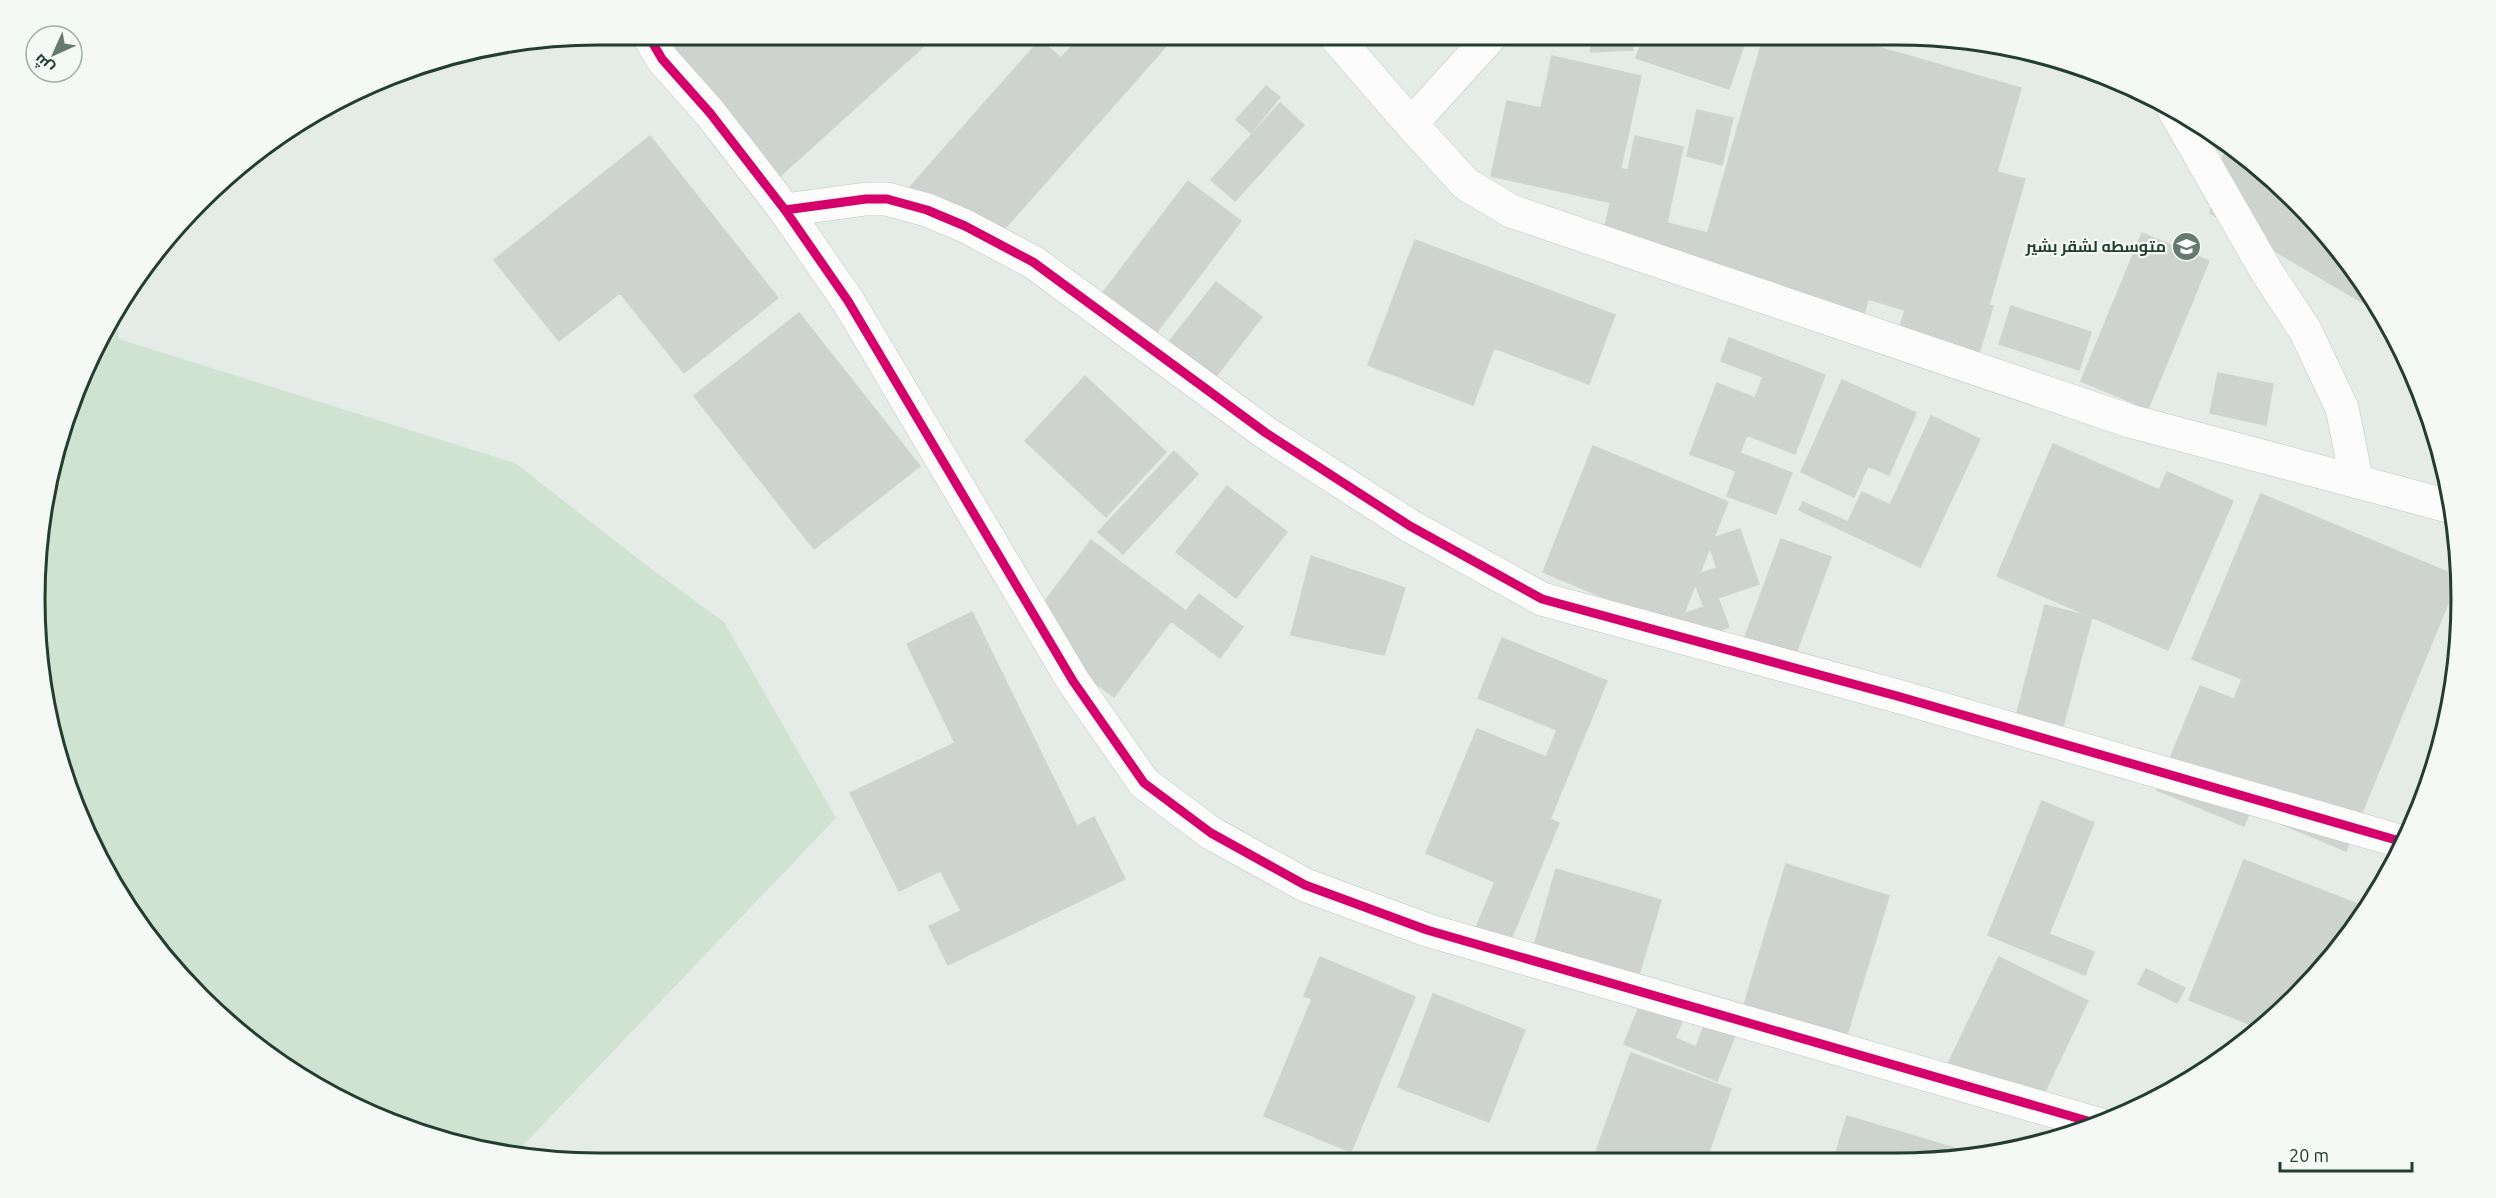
<svg xmlns="http://www.w3.org/2000/svg" width="2496" height="1198" font-family="Ubuntu,Cairo,sans-serif">
<rect width="100%" height="100%" fill="#e5ebe7"/>
<path fill="#cfe3d0" d="M115 313 119 339 515 463 646 565 724 622 836 818 514 1155 489 1153 383 1120 227 1023 151 942 93 849 39 673 45 489 78 383Z"/>
<path fill="#ced3d0" stroke="#ced4d0" stroke-width="1.5" d="M671 35H936L767 188 661 43Z
M1082 35H1176L984 252 910 187 1040 40 1061 58Z
M1590 35H1632L1633 50 1591 52Z
M1644 35H1723L1745 42 1729 89 1636 58Z
M1764 35H1836L2021 88 1997 172 2025 179 1989 305 1993 306 1978 357 1898 334 1905 310 1868 299 1858 335 1815 323 1822 298 1699 263Z
M1552 56 1641 76 1613 203 1491 176 1507 101 1541 108Z
M1266 86 1280 97 1251 133 1236 120Z
M1280 103 1304 125 1235 201 1211 180Z
M1697 110 1733 118 1722 165 1687 156Z
M2194 121 2211 130 2296 200 2367 286 2382 314 2210 213 2224 153 2187 131Z
M650 136 778 298 684 373 620 293 559 341 494 260Z
M1635 136 1683 147 1667 223 1708 233 1702 265 1601 244 1618 168 1628 170Z
M1188 181 1241 221 1138 357 1085 316Z
M2142 233 2209 261 2148 409 2081 381Z
M1415 240 1615 315 1589 384 1494 348 1473 405 1368 365Z
M1216 282 1262 317 1207 388 1161 352Z
M2011 306 2091 332 2079 370 1999 344Z
M799 313 920 466 814 549 694 396Z
M1729 338 1825 375 1795 454 1747 435 1740 453 1792 473 1776 514 1727 496 1736 471 1690 454 1717 383 1755 398 1763 377 1721 361Z
M2218 373 2273 384 2266 425 2210 413Z
M1085 376 1166 452 1106 517 1025 441Z
M1842 380 1916 413 1889 475 1868 466 1854 497 1801 472Z
M1931 416 1980 439 1920 567 1799 510 1803 502 1848 522 1862 492 1890 505Z
M2053 444 2159 490 2167 472 2233 501 2168 650 1997 576Z
M1593 446 1728 502 1675 636 1634 610 1543 572Z
M1174 451 1198 474 1123 554 1098 532Z
M1227 486 1287 532 1236 598 1176 552Z
M2261 494 2459 577 2346 851 2250 811 2244 826 2157 790 2200 686 2234 699 2242 679 2192 659Z
M1740 529 1759 584 1718 598 1729 627 1708 635 1691 645 1681 615 1704 607 1692 576 1717 568 1707 540Z
M1781 539 1831 557 1790 670 1740 651Z
M1091 540 1186 611 1199 594 1243 627 1220 658 1171 621 1114 697 1024 629Z
M1311 556 1405 588 1384 655 1291 635Z
M2045 605 2092 617 2058 745 2012 732Z
M972 612 1077 826 1094 817 1125 879 948 965 929 926 961 911 935 860 940 871 899 891 850 793 955 743 907 644Z
M1502 638 1607 681 1550 819 1559 823 1502 961 1468 947 1495 882 1426 853 1477 729 1546 757 1557 730 1478 698Z
M2042 801 2094 823 2049 934 2094 952 2085 975 1988 935Z
M2244 860 2365 907 2345 943 2259 1028 2189 1000Z
M1786 864 1889 896 1841 1054 1739 1022Z
M1556 869 1661 900 1633 995 1529 964Z
M1320 957 1415 997 1351 1152 1264 1116 1312 999 1304 996Z
M1999 957 2088 1001 2037 1108 1948 1064Z
M2146 969 2185 988 2177 1003 2138 984Z
M1433 994 1525 1030 1489 1122 1398 1087Z
M1643 997 1685 1014 1675 1038 1696 1047 1709 1013 1739 1025 1717 1081 1624 1044Z
M1631 1053 1731 1089 1706 1160H1593Z
M1847 1116 1981 1156 1971 1159H1834Z"/>
<g fill="none" stroke-linecap="round" stroke-linejoin="round">
<defs>
<path id="minor" d="M648 35 662 59 710 113 785 210 848 301 1073 681 1144 783 1211 833 1305 885 1427 930 2098 1124
M1334 35 1411 124 1466 184 1511 211 2130 421 2452 507
M2174 110 2268 274 2305 330 2342 408 2357 482
M1411 124 1492 35
M785 210 866 199H887L927 210 965 226 1033 262 1266 433 1410 526 1542 599 1897 696 2403 842"/>
</defs>
<use href="#minor" stroke="#c2c8c4" stroke-width="34"/>
<use href="#minor" stroke="#fbfcfb" stroke-width="33"/>
<defs>
<path id="cycleway" d="M648 35 662 59 710 113 785 210 848 301 1073 681 1144 783 1211 833 1305 885 1427 930 2098 1124
M785 210 866 199H887L927 210 965 226 1033 262 1266 433 1410 526 1542 599 1897 696 2403 842"/>
</defs>
<use href="#cycleway" stroke="#f4f9f5" stroke-width="13"/>
<use href="#cycleway" stroke="#d6006c" stroke-width="9"/>
</g>
<defs>
<symbol id="school-disc" viewBox="-11 -11 22 22"><circle r="9.5" fill="#677a70" stroke="#f4f9f5"/><path d="M0-5L7-2L0 1L-7-2ZM-4 1L0 2.5L4 1V4Q0 6-4 4Z" fill="#fff"/></symbol>
</defs>
<g fill-rule="evenodd">
<use href="#school-disc" x="2170" y="230" width="33" height="33"/>
</g>
<g text-anchor="middle" dominant-baseline="central" stroke-width="4.5" stroke-linejoin="round" paint-order="stroke">
<g font-size="16" font-weight="bold" fill="#233d30" stroke="#f4f9f5" text-anchor="end">
<text x="2166" y="246">متوسطه لشقر بشير</text>
</g>
</g>
<path d="M0 0H2496V1198H0ZM599 45H1897A554 554 0 0 1 2451 599V599A554 554 0 0 1 1897 1153H599A554 554 0 0 1 45 599V599A554 554 0 0 1 599 45Z" fill="#f4f9f5" fill-rule="evenodd"/>
<path fill="none" stroke="#233d30" stroke-width="3" d="M599 45H1897A554 554 0 0 1 2451 599V599A554 554 0 0 1 1897 1153H599A554 554 0 0 1 45 599V599A554 554 0 0 1 599 45Z"/>
<g transform="translate(54 54) rotate(225)"><circle r="28" fill="#f4f9f5" stroke="#a0aea6" stroke-width="1.5"/>
<path d="M0-4.5L10 22L0 15L-10 22Z" fill="#677a70"/>
<text y="-9" font-size="16" font-weight="bold" text-anchor="middle" fill="#233d30">ش</text>
</g>
<path d="M2280 1162v9h132v-9" fill="none" stroke="#233d30" stroke-width="3"/>
<text x="2289" y="1162" font-size="18" fill="#233d30" stroke="#f4f9f5" stroke-width="4.5" paint-order="stroke">20 m</text>
</svg>
